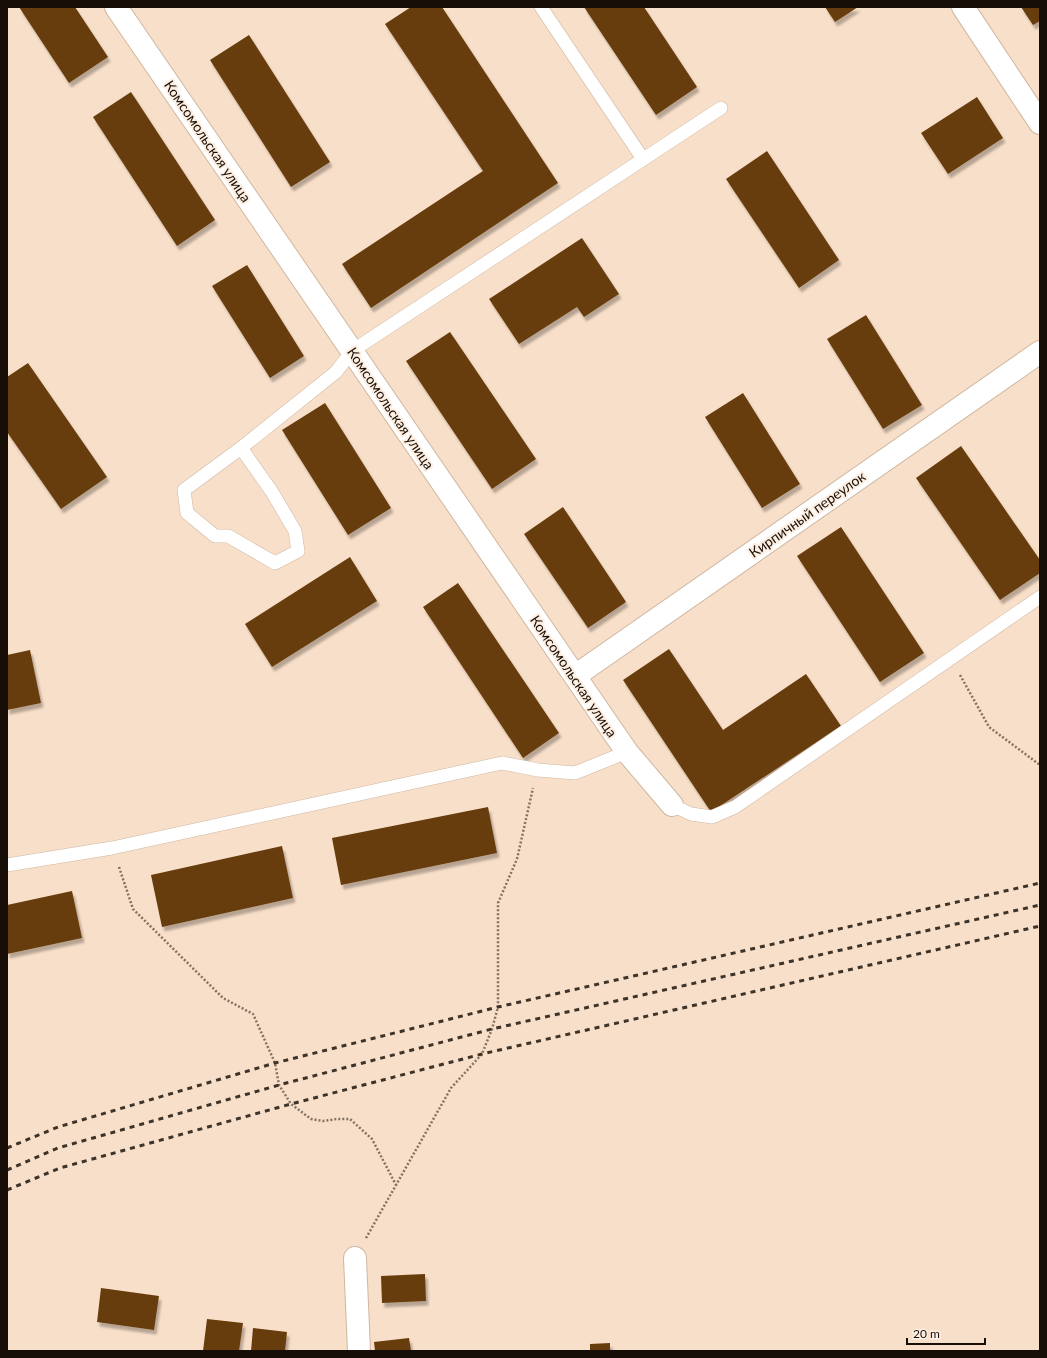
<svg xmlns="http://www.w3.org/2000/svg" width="1047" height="1358" font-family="Lato,sans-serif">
<defs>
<filter id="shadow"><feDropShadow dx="2.5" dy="4.5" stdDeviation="1" flood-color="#0004"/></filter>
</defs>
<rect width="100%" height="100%" fill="#f8dfc9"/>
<path fill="#683c0d" filter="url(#shadow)" d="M19 7H75L108 57 69 83Z
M411 7H442L558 183 371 308 342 264 483 171 385 24Z
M584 7H644L697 87 656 115Z
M825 7H858L835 22Z
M1021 7H1040V21L1033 25Z
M249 35 330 162 291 187 210 60Z
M131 92 215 220 177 246 93 117Z
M977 97 1003 138 948 174 921 133Z
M767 151 839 260 799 288 726 179Z
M582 238 619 294 584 317 577 307 519 344 489 299Z
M247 265 304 356 270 378 212 286Z
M866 315 922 405 883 429 827 339Z
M450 332 536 459 492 489 406 361Z
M28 363 107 477 61 509 7 432V377Z
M743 393 800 484 762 508 705 417Z
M325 403 391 508 348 535 282 430Z
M961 446 1040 560V573L1000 600 916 478Z
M563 507 626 602 588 628 524 534Z
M841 527 924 653 880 682 797 556Z
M350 557 377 601 272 667 245 624Z
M458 583 559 733 523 758 423 607Z
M669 649 723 730 806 674 841 726 711 812 623 680Z
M30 650 41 703 7 710V655Z
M488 807 497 853 341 885 332 838Z
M282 846 293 898 162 927 151 875Z
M72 891 82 938 7 954V905Z
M425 1274 426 1301 382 1303 381 1276Z
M101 1288 159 1296 154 1330 97 1322Z
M207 1319 243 1323 239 1351H203Z
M253 1328 287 1332 285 1351H251Z
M409 1338 411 1351H375L374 1342Z
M610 1343V1351H590V1344Z"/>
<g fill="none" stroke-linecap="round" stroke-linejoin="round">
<defs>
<path id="lane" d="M541 7 643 159
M241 448 272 492 295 531 298 551 275 563 228 536H215L187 513 184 490 241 448 336 372 352 351 721 108
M672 805 691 814 712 817 735 807 1040 597
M7 865 112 848 502 763 538 770 575 773 627 752"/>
<path id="street" d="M116 7 627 752 672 805
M963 7 1040 123
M575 676 1040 352
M355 1258 359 1351"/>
</defs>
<use href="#lane" stroke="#cfb7a1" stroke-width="14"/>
<use href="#street" stroke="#cfb7a1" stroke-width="24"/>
<path stroke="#827263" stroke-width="2.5" stroke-dasharray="2 2" stroke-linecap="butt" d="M960 675 989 727 1040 765
M119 867 133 909 223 998 253 1014 275 1063 279 1085 291 1104 311 1119 323 1121 337 1119H350L372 1139 396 1185
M366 1238 451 1088 482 1054 492 1029 498 1007V903L517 859 533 788"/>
<use href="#lane" stroke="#fff" stroke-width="13"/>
<use href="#street" stroke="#fff" stroke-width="22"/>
<path stroke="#3e3329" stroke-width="3" stroke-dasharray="5 5" stroke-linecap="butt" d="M7 1148 58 1127 275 1063 498 1007 1040 883
M7 1170 58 1148 279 1085 492 1029 1040 905
M7 1190 60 1168 291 1104 482 1054 1040 926"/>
</g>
<g text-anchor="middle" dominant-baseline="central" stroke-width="4" stroke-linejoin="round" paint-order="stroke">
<g font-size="14" fill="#170f07" stroke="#fdeee1">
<text transform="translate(208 141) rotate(56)">Комсомольская улица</text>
<text transform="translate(391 408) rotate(56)">Комсомольская улица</text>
<text transform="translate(807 514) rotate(-35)">Кирпичный переулок</text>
<text transform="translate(574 676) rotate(56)">Комсомольская улица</text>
</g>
</g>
<rect width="1047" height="1358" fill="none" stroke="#170f07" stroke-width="16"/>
<path d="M907 1338v6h78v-6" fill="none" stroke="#170f07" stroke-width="2"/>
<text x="913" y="1338" font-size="12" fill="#170f07" stroke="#fdeee1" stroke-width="3" paint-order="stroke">20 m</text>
</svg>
